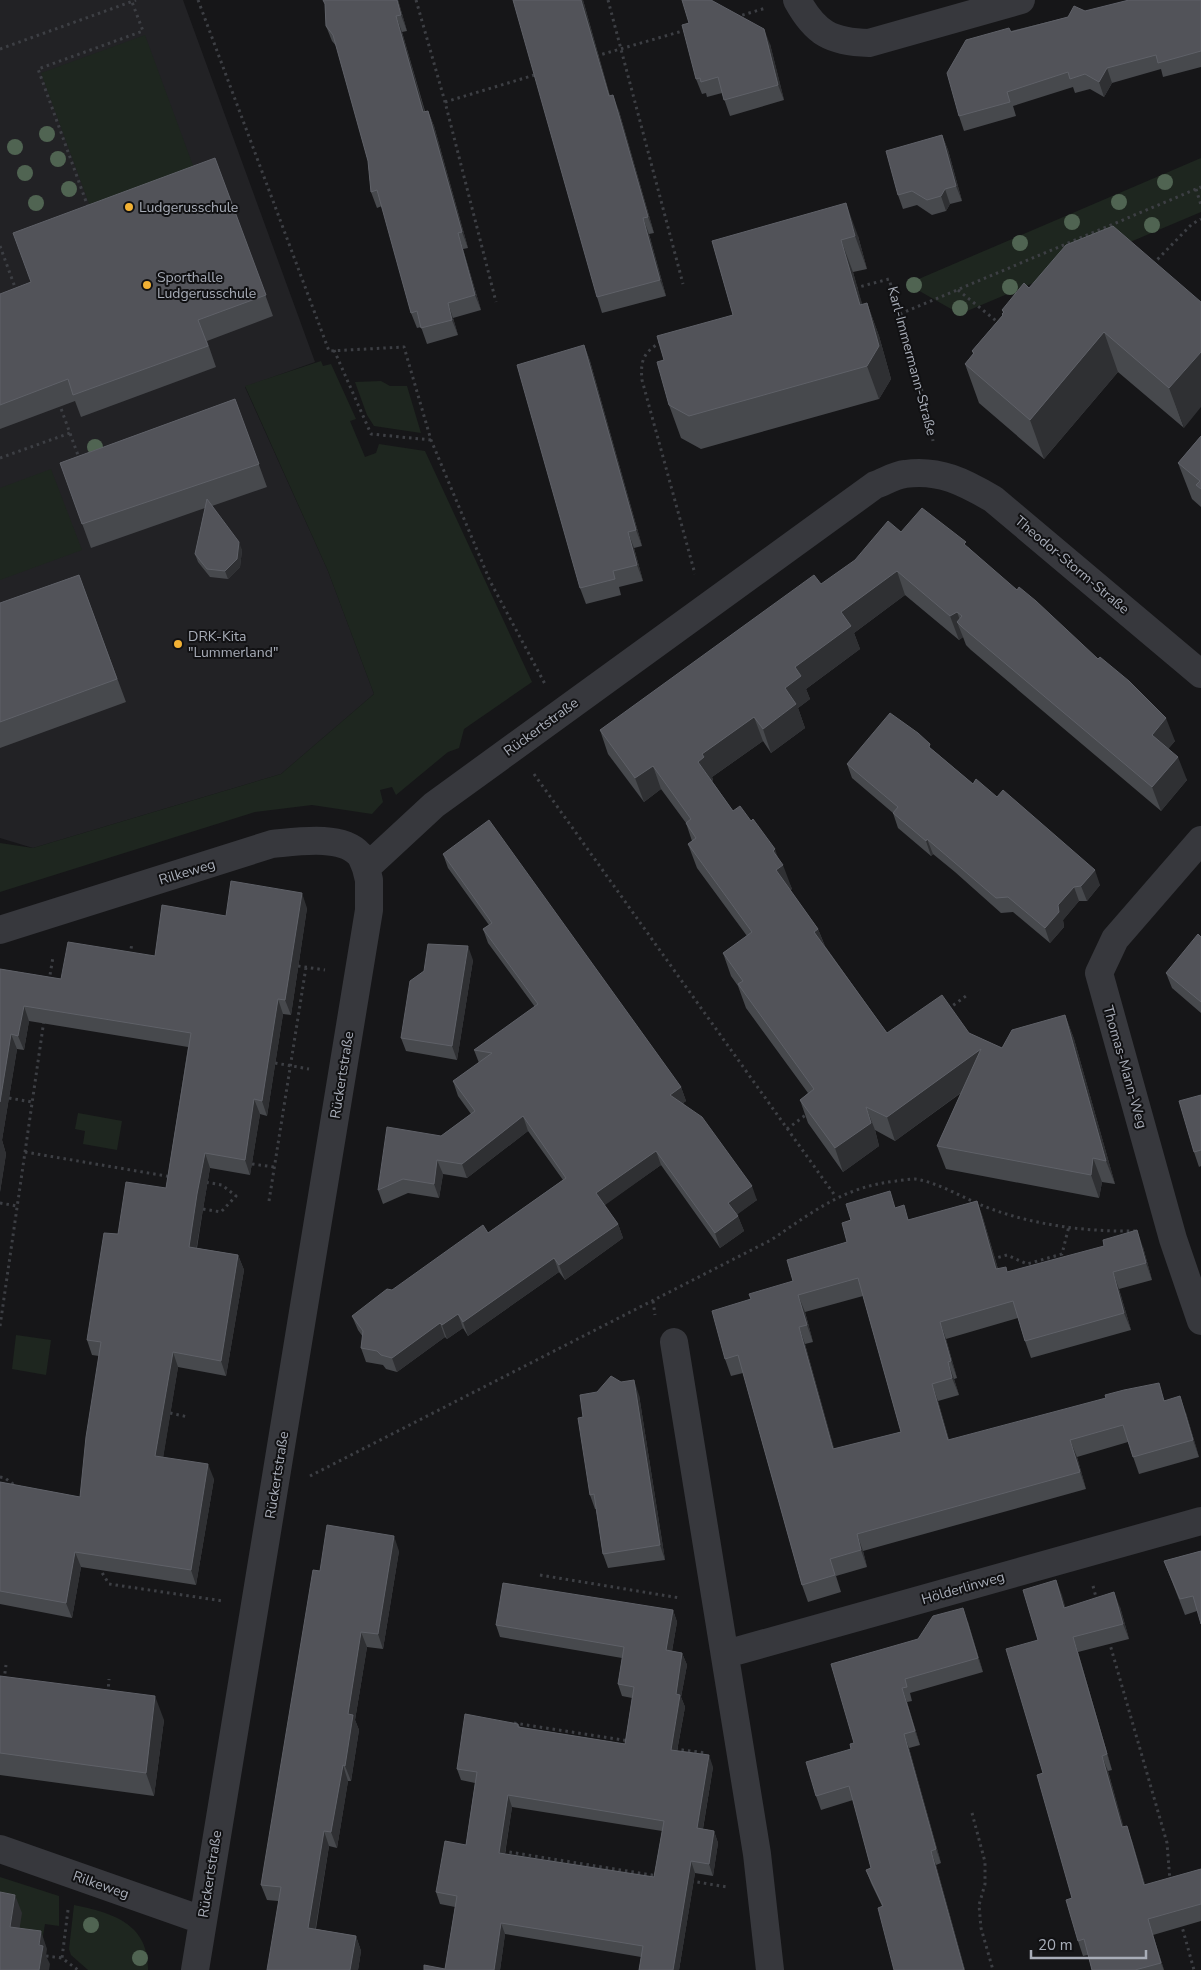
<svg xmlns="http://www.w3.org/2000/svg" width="1201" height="1970" font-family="'Nunito Sans',sans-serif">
<rect width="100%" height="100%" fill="#161618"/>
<path fill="#222225" d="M0 0H183L315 362 245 387 328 571 374 694 281 774 33 848 0 838Z"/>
<path fill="#1e261f" d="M145 35 195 171 91 209 41 73Z
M1201 158V212L960 314 907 284Z
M321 361 323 366 331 364 356 419 350 421 365 457 376 453 379 444 425 451 532 682 464 729 459 748 448 752 396 795 392 787 380 790 383 802 372 814 312 805 255 812 0 892V843L33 848 281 774 374 694 328 571 245 386Z
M381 381 390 386H407L421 433 374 426 367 415 355 382Z
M51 469 82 550 0 580V488Z
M78 1113 122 1121 117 1150 83 1144 85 1131 75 1129Z
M16 1335 51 1340 46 1375 12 1369Z
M0 1877 59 1896V1926L45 1924 41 1948 17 1944 0 1910Z
M74 1905C112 1913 149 1923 148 1970H88L71 1955 69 1949Z"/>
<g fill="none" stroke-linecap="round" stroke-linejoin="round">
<path stroke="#3d3f44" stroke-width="3" stroke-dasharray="2.5 4" stroke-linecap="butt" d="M198 0 329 351 404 347 431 440 490 581 545 684
M416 0 445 102 496 302
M608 0 683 284
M736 17 766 8
M0 49 136 0
M596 56 686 30
M445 102 538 74
M1196 189 1201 205
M88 207 38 69 143 31 132 2
M0 246 16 290
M1153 264 1192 224 1201 219
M855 288 889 279 927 408 933 441
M958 290 1000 324
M900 314 1201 187
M661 342C644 352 640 360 642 380L695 574
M334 350 371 434 431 440
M59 403 79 458
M0 458 70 433
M534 774 836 1197
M130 955 132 943
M298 966 325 970
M49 981 53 957
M948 1009 966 996
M275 1063 309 1069
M9 1098 32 1102
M787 1129 807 1114
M25 1152 172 1177
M252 1164 274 1167
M269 1201 306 967
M0 1203 17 1206
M203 1209 221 1212 236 1196 222 1185 205 1182
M992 1259 1007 1255 1027 1264 1062 1254 1069 1226
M653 1301 655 1315
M0 1326 44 1020
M170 1413 188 1417
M310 1476 771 1240C813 1212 843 1187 896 1181 902 1180 910 1179 915 1179 940 1183 963 1198 986 1207 1033 1225 1086 1232 1136 1231
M0 1477 5 1478 17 1487
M102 1567 101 1571 109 1584 223 1601
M540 1575 680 1598
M1093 1586 1097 1601
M1109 1641 1167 1843 1170 1881
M4 1680 6 1665
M108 1693 109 1679
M514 1723 629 1741
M675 1749 706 1753
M972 1813 985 1862V1884L979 1905 981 1928 993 1970
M503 1851 658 1876
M691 1881 727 1887
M68 1910 62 1958 78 1970
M1181 1923 1194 1970
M46 1956 62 1958"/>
<path stroke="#37383d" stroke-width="28" d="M797 0C815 33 831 42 869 43L1021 0
M1201 840 1115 939 1099 973 1173 1239 1201 1321
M0 930 272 844C295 842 341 834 359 854 362 857 364 863 366 868
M674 1342 757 1854 770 1970
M726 1654 1201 1521
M0 1849 202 1920
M195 1970 369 910V880L366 868 434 805 875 485C884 482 895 475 905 474 939 469 964 482 993 499L1201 674"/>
</g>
<g fill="#506452">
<circle cx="47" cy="134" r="8"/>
<circle cx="15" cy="147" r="8"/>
<circle cx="58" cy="159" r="8"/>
<circle cx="25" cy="173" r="8"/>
<circle cx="1165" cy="182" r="8"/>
<circle cx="69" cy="189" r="8"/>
<circle cx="1119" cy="202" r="8"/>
<circle cx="36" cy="203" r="8"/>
<circle cx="1072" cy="222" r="8"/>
<circle cx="1152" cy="225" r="8"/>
<circle cx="1020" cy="243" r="8"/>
<circle cx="914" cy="285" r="8"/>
<circle cx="1010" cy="287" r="8"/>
<circle cx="960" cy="308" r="8"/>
<circle cx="95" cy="447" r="8"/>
<circle cx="91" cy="1925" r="8"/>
<circle cx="140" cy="1958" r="8"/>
</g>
<path fill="#47494d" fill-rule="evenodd" d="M398 0 407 31 402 32 425 111H428L434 126 468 248 463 249 481 310 453 318 458 335 427 344 421 327 417 328 411 313 382 206 377 208 371 192 368 161 337 47 332 41 326 26 325 4Z
M583 0 610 96 619 111 654 233 649 234 666 296 602 313 597 297Z
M1201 0V67L1163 77 1161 69 1112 83 1104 97 1090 89 1075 93 1073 87 1013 106 1016 116 964 131 959 116 1011 31 1068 17 1085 11Z
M689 23 770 44 784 100 730 116 722 93 707 97 706 93 702 94 696 79Z
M942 135 948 150 962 201 950 204 946 211 932 215 917 205 903 209 898 195Z
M215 158 273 316 207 341 216 367 81 417 75 401 0 429V294L31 282Z
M1113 226 1184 428 1118 372 1044 459 979 403 965 364 973 354 972 351 1002 316V314L1003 313 1002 310 1029 288Z
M858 236 867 269 853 272 862 305 867 303 879 336 891 379 879 399 701 449 681 438 669 405 664 360 733 315 712 241Z
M584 345 590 361 642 546 634 548 643 581 619 587 621 595 586 604 580 588Z
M235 399 267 487 212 506 242 550 240 567 228 579 210 577 198 562 195 554 205 508 91 548 60 463Z
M1201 436V507L1192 499 1178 463Z
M901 532 968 547 1175 741 1168 749 1187 780 1161 811 971 650 966 645 963 637 959 640 905 595 854 633 860 649 806 689 810 699 798 708 805 728 771 753 763 741 712 777 713 780 712 781 733 811 778 858 792 889 790 890 818 929 825 946 887 1033H969L1002 1048 1065 1015 1074 1039 1115 1184 1102 1182 1099 1198 946 1169 937 1146 961 1093 895 1141 875 1130 879 1146 843 1172 808 1123 800 1100 808 1093 746 1008 738 986 731 976 723 953 747 936 697 868 688 844 692 841 686 823 661 789 644 802 608 754 600 730Z
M79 575 126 702 0 748V603Z
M933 750 973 784 1100 885 1087 901H1079L1063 920 1064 927 1050 943 1013 912 1001 913 955 872 933 854 931 856 898 828 893 813 852 778 847 764Z
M443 854 681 1087 686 1101 683 1103 757 1200 737 1214 744 1231 720 1248 661 1165 604 1205 618 1224 623 1238 565 1280 559 1272 468 1336 463 1328 447 1339 445 1337 397 1372 386 1369 383 1365 366 1362 361 1348 363 1337 358 1330 352 1316 392 1290 488 1233 563 1180 528 1131 467 1178 443 1174 439 1198 408 1193 383 1204 378 1190 441 1136 471 1114 458 1096 453 1081 479 1063 474 1050 535 1007 488 943 483 929 489 925 448 868Z
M307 908 291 1015 283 1014 267 1116 260 1114 250 1175 210 1168 203 1209 197 1248 238 1255 244 1270 226 1376 178 1367 163 1457 214 1479 196 1585 81 1567 72 1618 0 1604V1482L80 1497 99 1356 92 1355 87 1340 118 1234 166 1188 188 1047 29 1021 24 1050 17 1049 2 1140 6 1154 0 1192V969L61 979 155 956 226 916Z
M1201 937V1013L1172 988 1166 973Z
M473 960 457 1060 406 1051 401 1038 424 971Z
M1201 1095V1166L1199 1167 1194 1152Z
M977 1201 983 1218 998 1269 1007 1272 1143 1247 1152 1280 1119 1289 1131 1330 1031 1358 1025 1341 1018 1318 946 1339 957 1378 954 1379 959 1395 938 1401 949 1440 1165 1400 1186 1413 1199 1457 1139 1474 1128 1442 1077 1457 1086 1489 863 1551 867 1567 836 1576 841 1592 808 1602 802 1585 743 1373 731 1376 725 1359 751 1299 793 1281 896 1208 909 1220ZM863 1296 901 1432 834 1449 805 1344 813 1342 805 1312Z
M639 1395 665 1560 608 1568 603 1554 596 1509H595L590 1495 583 1417Z
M399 1551 383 1649 367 1647 355 1720 359 1730 351 1781H348L337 1848 329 1846 316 1929 356 1936 361 1951 358 1970 278 1901 267 1900 261 1885 320 1571Z
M1201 1551 1197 1611 1185 1615 1164 1561Z
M1056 1580 1065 1607H1120L1129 1639 1078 1652 1112 1770 1108 1771 1123 1826 1132 1841 1145 1885 1201 1869V1921L1153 1935 1164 1970H1092L1088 1955 1083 1956 1078 1941 1072 1898 1043 1773 1038 1640Z
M673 1610 677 1622 672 1651 682 1653 687 1665 681 1697 685 1707 677 1751 713 1767 703 1829 714 1831 718 1843 713 1876 695 1873 679 1970H639L641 1957 505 1934 500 1970H424L445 1969 455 1907 440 1904 436 1892 466 1845 475 1783 461 1780 457 1769 518 1724 520 1727 625 1744 632 1698 622 1696 618 1684 622 1658 500 1637 496 1625ZM512 1807 662 1831 654 1877 505 1854Z
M968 1622 983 1672 910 1693 912 1701 907 1702 920 1745 909 1748 941 1863 936 1865 965 1970H894L882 1906 871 1883 866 1870 871 1868 853 1800 821 1810 816 1796 851 1749 918 1639Z
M0 1676 164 1720 154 1796 0 1775Z"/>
<path fill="#2f3033" d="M397 0H398L407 31 401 15Z
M581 0H583L614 112 609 96Z
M396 16 402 32 429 127 423 112Z
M764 29 770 44 784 100 778 85Z
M1107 68 1112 83 1104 97 1099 82Z
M613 95 619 111 654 233 648 217Z
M428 111 434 126 468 248 462 232Z
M942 135 948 150 962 201 956 186Z
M945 189 950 204 946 211 941 196Z
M846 203 858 236 867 269 855 236Z
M643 218 649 234 666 296 660 280Z
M458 233 463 249 481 310 475 295Z
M841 240 853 272 872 338 860 305Z
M448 303 453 318 458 335 452 320Z
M867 303 879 336 891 379 879 399 867 366Z
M1104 332 1118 372 1044 459 1030 420Z
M584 345 590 361 642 546 636 530Z
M1201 352V407L1184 428 1169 388Z
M628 532 634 548 643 581 637 565Z
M239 542 242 550 240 567 228 579 225 571Z
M897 571 905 595 854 633 860 649 806 689 810 699 798 708 805 728 771 753 763 729 795 667 841 612Z
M957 612 963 628 957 622 963 637 959 640 950 616Z
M754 717 763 741 712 777 713 780 706 785 698 762 702 754Z
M1166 718 1175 741 1160 758 1152 735Z
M1178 757 1187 780 1161 811 1152 787Z
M653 766 661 789 644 802 635 778Z
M927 839 933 854 931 856 926 841Z
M775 849 781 866 783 865 792 889 784 893 776 870 773 851Z
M1095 870 1100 885 1087 901 1081 886Z
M1074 887 1079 901 1063 920 1064 927 1050 943 1045 928 1058 905Z
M302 893 307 908 291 1015 285 1000Z
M818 929 827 952 814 932Z
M468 946 473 960 457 1060 452 1046Z
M278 999 283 1014 267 1116 262 1101Z
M24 1006 29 1021 24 1050 18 1036Z
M1065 1015 1074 1039 1115 1184 1106 1161Z
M11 1034 17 1049 2 1140 6 1154 0 1192V1102Z
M981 1049 989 1072 895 1141 887 1117Z
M681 1087 686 1101 675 1109 670 1095Z
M254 1099 260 1114 250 1175 245 1160Z
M866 1107 875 1130 879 1146 843 1172 835 1148Z
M523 1116 528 1131 467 1178 462 1164Z
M656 1151 661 1165 601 1208 596 1193Z
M205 1153 210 1168 203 1209 194 1262 189 1247 197 1194Z
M1093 1158 1102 1182 1099 1198 1091 1175Z
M437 1160 443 1174 439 1198 434 1184Z
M752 1186 757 1200 734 1217 728 1203Z
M977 1201 983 1218 1003 1286 996 1269Z
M738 1216 744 1231 720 1248 715 1233Z
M618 1224 623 1238 565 1280 559 1265Z
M1137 1230 1143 1247 1152 1280 1146 1263Z
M238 1255 244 1270 226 1376 221 1361Z
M554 1258 559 1272 468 1336 463 1322Z
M1113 1272 1119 1289 1131 1330 1124 1313Z
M798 1295 805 1312 813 1342 807 1325Z
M458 1314 463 1328 447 1339 442 1325Z
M940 1322 946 1339 957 1378 951 1361Z
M440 1323 445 1337 397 1372 392 1358Z
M799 1327 805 1344 839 1466 833 1449Z
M173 1352 178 1367 161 1471 155 1456Z
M948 1362 954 1379 959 1395 952 1378Z
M634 1380 639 1395 665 1560 660 1545Z
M932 1384 938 1401 954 1457 948 1440Z
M1180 1396 1186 1413 1199 1457 1193 1440Z
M1070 1440 1077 1457 1086 1489 1080 1472Z
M208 1464 214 1479 196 1585 191 1570Z
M857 1534 863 1551 867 1567 861 1550Z
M394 1536 399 1551 383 1649 378 1634Z
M75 1552 81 1567 72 1618 66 1603Z
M1056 1580 1062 1595 1070 1623 1064 1608Z
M1114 1592 1120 1607 1129 1639 1123 1624Z
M963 1608 968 1622 983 1672 978 1658Z
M673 1610 677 1622 670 1662 666 1650Z
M361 1632 367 1647 355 1720 359 1730 351 1781 345 1766 348 1714Z
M1073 1637 1078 1652 1112 1770 1107 1754Z
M682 1653 687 1665 681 1697 685 1707 675 1761 671 1750 676 1694Z
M902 1688 907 1702 920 1745 915 1731Z
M155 1696 164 1720 154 1796 146 1773Z
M904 1734 909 1748 941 1863 936 1849Z
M709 1755 713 1767 701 1840 697 1828Z
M1102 1756 1108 1771 1128 1842 1122 1827Z
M343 1765 348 1781 337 1848 331 1832Z
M508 1795 512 1807 503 1865 499 1853Z
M1127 1826 1132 1841 1150 1900 1144 1885Z
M324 1831 329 1846 313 1943 308 1928Z
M714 1831 718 1843 713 1876 709 1864Z
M931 1851 936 1865 965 1970H964Z
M691 1861 695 1873 679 1970H673Z
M15 1895 22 1913 17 1945 10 1927Z
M1148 1919 1153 1935 1164 1970 1161 1963Z
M501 1923 505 1934 500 1970H494Z
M41 1931 47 1949 46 1956 50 1964 49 1970H39V1945Z
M356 1936 361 1951 358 1970H350Z"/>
<path fill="#525359" stroke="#5f6168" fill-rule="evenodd" d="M323 0H397L401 15 396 16 423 112 428 111 462 232 458 233 475 295 448 303 452 320 421 328 417 311 411 313 377 190 371 192 368 161 333 35 326 26 325 4Z
M513 0H581L609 96 613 95 622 126 648 217 643 218 660 280 597 297Z
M682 0H711L764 29 778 85 724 100 718 77 701 82 700 78 696 79 682 25 689 23Z
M1129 0H1201V51L1158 63 1156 55 1107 68 1099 82 1085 74 1070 79 1068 72 1007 92 1010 102 959 116 947 73 966 40 1009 28 1011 32 1068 17 1074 6 1085 11Z
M942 135 956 186 945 189 941 196 927 200 912 191 898 195 886 151Z
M215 158 266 295 198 320 208 346 73 395 68 379 0 405V294L31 282 13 233Z
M846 203 855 236 841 240 860 305 867 303 879 346 867 366 689 416 669 405 657 362 664 360 657 336 733 315 712 241Z
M1113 226 1201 302V352L1169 388 1104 332 1030 420 965 364 974 353 972 351 1003 315 1002 314 1004 312 1002 310 1024 283 1029 288 1066 245Z
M584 345 636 530 628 532 637 565 613 571 615 579 580 588 517 365Z
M235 399 259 464 82 524 60 463Z
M1201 436V489L1196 485 1200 481 1178 463Z
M207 499 239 542 237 559 225 571 207 569 195 554Z
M922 508 966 542 964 544 1017 590 1019 587 1036 601 1098 659 1100 657 1129 681 1166 718 1152 735 1178 757 1152 787 962 627 957 622 962 616 957 612 950 616 897 571 841 612 851 626 795 667 801 676 785 688 796 704 763 729 754 717 702 754 704 757 698 762 733 811 740 806 751 821 753 819 775 849 773 851 783 865 776 870 818 929 814 932 887 1033 942 995 969 1033 1002 1048 1012 1030 1065 1015 1106 1161 1093 1158 1091 1175 937 1146 981 1049 887 1117 866 1107 871 1123 835 1148 800 1100 814 1089 738 984 743 981 723 953 752 932 688 844 696 838 686 823 691 819 653 766 635 778 600 730 814 575 821 584 855 560 888 521 901 532Z
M79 575 117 679 0 722V603Z
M890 713 918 733 930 744 929 747 973 784 976 779 997 797 1003 790 1095 870 1081 886 1074 887 1058 905 1059 912 1045 928 1008 897 996 898 927 839 926 841 893 813 898 807 847 764Z
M489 820 681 1087 670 1095 702 1117 752 1186 728 1203 738 1216 715 1233 656 1151 596 1193 618 1224 559 1265 554 1258 463 1322 458 1314 442 1325 440 1323 392 1358 381 1355 377 1351 361 1348 363 1331 352 1316 387 1289 392 1290 483 1225 488 1233 566 1178 523 1116 462 1164 437 1160 434 1184 403 1179 378 1190 387 1127 441 1136 475 1111 453 1081 492 1053 474 1050 538 1004 483 929 492 923 443 854Z
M231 881 302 893 285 1000 278 999 262 1101 254 1099 245 1160 205 1153 197 1194 189 1247 238 1255 221 1361 173 1352 155 1456 208 1464 191 1570 75 1552 66 1603 0 1591V1482L80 1497 86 1437 101 1342 87 1340 104 1233 118 1234 126 1182 166 1188 191 1033 24 1006 18 1036 11 1034 0 1102V969L61 979 68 942 155 956 162 905 226 916Z
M1198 934 1201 937V1002L1166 973Z
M428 944 468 946 452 1046 401 1038 410 981 424 971Z
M1201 1095V1150L1194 1152 1179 1101Z
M890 1191 895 1208 904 1205 908 1220 977 1201 996 1269 1006 1267 1007 1272 1104 1246 1103 1240 1137 1230 1146 1263 1113 1272 1124 1313 1025 1341 1013 1301 940 1322 951 1361 948 1362 952 1378 932 1384 948 1440 1106 1398 1105 1395 1124 1390 1159 1383 1164 1401 1180 1396 1193 1440 1133 1457 1123 1425 1070 1440 1080 1472 857 1534 861 1550 830 1559 835 1575 802 1585 738 1355 725 1359 712 1311 751 1299 749 1294 793 1281 787 1260 847 1242 842 1223 851 1220 846 1204ZM858 1278 901 1432 833 1449 799 1327 807 1325 798 1295Z
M611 1376 621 1382 634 1380 660 1545 603 1554 594 1494 590 1495 578 1418 583 1417 580 1395 597 1392Z
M327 1525 394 1536 378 1634 361 1632 348 1714 353 1715 345 1766 343 1765 331 1832 324 1831 308 1928 356 1936 350 1970H267L281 1887 261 1885 313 1570 320 1571Z
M1201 1551V1624L1193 1596 1180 1599 1164 1561Z
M1056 1580 1064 1608 1114 1592 1123 1624 1073 1637 1107 1754 1102 1756 1122 1827 1127 1826 1144 1885 1201 1869V1904L1148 1919 1161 1963 1135 1970H1092L1084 1939 1078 1941 1066 1900 1072 1898 1037 1775 1043 1773 1006 1649 1038 1640 1023 1590Z
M503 1583 673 1610 666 1650 682 1653 676 1694 680 1695 671 1750 709 1755 697 1828 714 1831 709 1864 691 1861 673 1970H639L643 1946 501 1923 494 1970H424V1965L445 1969 457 1896 436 1892 445 1841 466 1845 477 1772 457 1769 465 1714 518 1724V1727L625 1744 634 1687 618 1684 624 1647 496 1625ZM508 1795 664 1821 654 1877 499 1853Z
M963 1608 978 1658 905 1679 907 1687 902 1688 915 1731 904 1734 936 1849 931 1851 964 1970H894L878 1908 883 1906 866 1870 871 1868 849 1786 816 1796 806 1762 851 1749 850 1744 854 1743 831 1664 918 1639 933 1616Z
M0 1676 155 1696 146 1773 0 1753Z
M0 1892 15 1895 10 1927 41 1931 39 1945 43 1946 39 1970H0Z"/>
<g fill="#f2b134" stroke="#111113" stroke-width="2">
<circle cx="129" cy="207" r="5"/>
<circle cx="147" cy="285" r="5"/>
<circle cx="178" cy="644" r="5"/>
</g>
<g text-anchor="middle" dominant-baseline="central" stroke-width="4" stroke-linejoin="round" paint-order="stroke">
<g font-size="14" fill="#a8adb8" stroke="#111113" text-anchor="start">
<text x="139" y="207">Ludgerusschule</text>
<text x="157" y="277">Sporthalle<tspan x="157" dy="16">Ludgerusschule</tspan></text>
<text x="188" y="636">DRK-Kita<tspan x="188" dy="16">"Lummerland"</tspan></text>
</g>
<g font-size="14" fill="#a8adb8" stroke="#111113">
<text transform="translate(912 361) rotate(75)">Karl-Immermann-Straße</text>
<text transform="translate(1072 565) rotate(40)">Theodor-Storm-Straße</text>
<text transform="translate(541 727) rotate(-36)">Rückertstraße</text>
<text transform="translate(187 872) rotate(-17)">Rilkeweg</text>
<text transform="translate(1125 1067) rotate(74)">Thomas-Mann-Weg</text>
<text transform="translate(342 1075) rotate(-81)">Rückertstraße</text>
<text transform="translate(277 1475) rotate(-81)">Rückertstraße</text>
<text transform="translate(963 1588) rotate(-16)">Hölderlinweg</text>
<text transform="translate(210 1874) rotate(-81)">Rückertstraße</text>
<text transform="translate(101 1885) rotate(19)">Rilkeweg</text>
</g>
</g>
<path d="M1031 1950v8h115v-8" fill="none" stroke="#a8adb8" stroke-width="2.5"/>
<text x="1038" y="1950" font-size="15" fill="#a8adb8" stroke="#111113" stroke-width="4" paint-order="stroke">20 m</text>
</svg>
